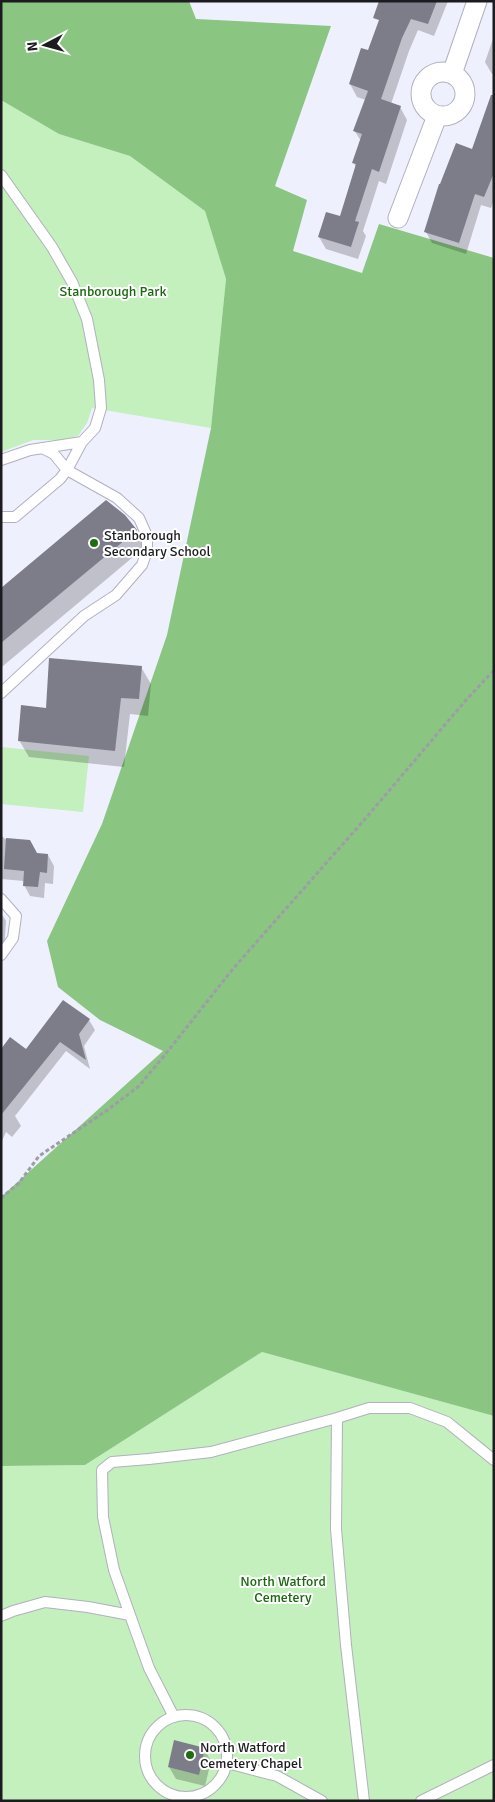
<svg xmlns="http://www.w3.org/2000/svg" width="495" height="1802" font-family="Signika,sans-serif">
<rect width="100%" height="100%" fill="#eff0fd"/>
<path fill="#c3f0bc" d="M1 100 59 134 130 156 205 211 226 279 211 428 92 408 87 423 78 436 60 440H33L1 452Z
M1 747 89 756 83 812 1 804Z
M262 1352 494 1416V1801H1V1466L85 1465Z"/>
<path fill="#8ac581" d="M1 1H189L196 19 331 26 275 186 307 200 293 251 362 273 379 224 494 258V1416L262 1352 85 1465 1 1466V1197L163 1051 100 1020 58 987 47 941 102 824 167 635 211 428 226 279 205 211 130 156 59 134 1 100Z"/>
<path fill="#0003" d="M400 1H448L434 36 418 30 409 51 391 104 400 107 407 120 386 184 379 181 363 231 366 236 358 259 326 249 319 237 341 218 356 167 353 162 361 141 354 130 366 100 357 97 350 84Z
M494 36V74H492L485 62Z
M494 91V200L491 208 481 205 466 254 432 243 426 232 472 151Z
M107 501 124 516 136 530 145 547 3 666H1V590Z
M141 667 151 684 148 716 130 714 124 767 29 757 19 740 47 709Z
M1 835 5 839 29 841 39 859 48 855 54 866 53 884 45 883 44 898 30 896 24 885V881L1 879Z
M1 913 6 921 4 950H1Z
M89 1020 95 1030 84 1046 90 1069 66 1051 15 1116 21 1126 12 1137 6 1132 1 1143V1076L26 1051Z
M204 1749 211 1761 205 1786 176 1779 169 1767Z"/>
<path fill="#7c7d88" d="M379 1H437L428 24 411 19 402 38 381 99 401 106 379 172 372 169 355 221 359 222 351 247 318 237 326 212 340 216 356 164 352 163 362 134 353 131 368 91 349 84 361 48 368 50 379 20 373 18Z
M491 95H494V173L484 197 475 194 459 243 424 232 439 184H440L456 143 472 149Z
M106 500 125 515 137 530 1 643V588Z
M49 658 142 666 139 699 121 698 115 751 18 741 21 705 46 708Z
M6 838 30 840 37 853 48 854 47 873 40 872 38 887 23 886 24 871 4 869Z
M63 1000 90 1019 79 1034 86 1060 60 1042 1 1115V1049L10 1037 26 1049Z
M174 1740 205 1748 199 1775 168 1767Z"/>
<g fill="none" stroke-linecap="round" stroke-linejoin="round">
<defs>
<path id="service" d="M1 175 52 247 72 282 87 319 99 380 101 408 95 428 82 442 30 450 1 460
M42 448 54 454 67 470 82 442
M1 517H15L60 479 67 470 117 498 139 518 147 536V551L142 565 116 595 84 616 1 693
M1 899 16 916 13 938 1 955
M337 1418 369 1408H410L447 1422 494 1460
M130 1615 114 1570 103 1517 102 1470 112 1462 149 1459 211 1452 337 1418 336 1529 346 1645 364 1801
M1 1616 13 1611 45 1602 88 1607 130 1615 149 1668 174 1717
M145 1756a41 41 0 1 1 82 0a41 41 0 1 1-82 0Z
M227 1763 277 1776 322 1801
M421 1801 494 1765"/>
<path id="minor" d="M421 94a22 22 0 1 1 44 0a22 22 0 1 1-44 0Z
M452 74 477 1
M398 218 437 116"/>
</defs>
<use href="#service" stroke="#b0b1bd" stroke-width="12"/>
<use href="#minor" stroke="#b0b1bd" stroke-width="21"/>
<path stroke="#9c9da6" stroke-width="3" stroke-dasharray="4 2.5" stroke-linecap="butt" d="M1 1198 19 1183 39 1156 109 1109 139 1086 164 1056 232 970 365 819 466 700 494 670"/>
<use href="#service" stroke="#fff" stroke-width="10"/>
<use href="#minor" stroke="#fff" stroke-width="19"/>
</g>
<g fill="#1e6d12" stroke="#fff" stroke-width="2">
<circle cx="94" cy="543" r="5"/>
<circle cx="190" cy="1755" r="5"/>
</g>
<g text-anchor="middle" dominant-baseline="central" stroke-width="4" stroke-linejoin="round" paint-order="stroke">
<g font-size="14" fill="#19680d" stroke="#fff">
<text x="113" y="291">Stanborough Park</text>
<text x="283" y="1581">North Watford<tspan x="283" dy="16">Cemetery</tspan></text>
</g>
<g font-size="14" fill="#1b1b20" stroke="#fff" text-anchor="start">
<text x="104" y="535">Stanborough<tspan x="104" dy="16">Secondary School</tspan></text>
<text x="200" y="1747">North Watford<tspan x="200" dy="16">Cemetery Chapel</tspan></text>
</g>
</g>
<rect width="495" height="1802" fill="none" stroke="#1b1b20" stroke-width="5"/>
<g transform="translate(45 45) rotate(264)" stroke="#ffffff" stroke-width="4" paint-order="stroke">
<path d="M0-4L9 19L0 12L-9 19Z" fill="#1b1b20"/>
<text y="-8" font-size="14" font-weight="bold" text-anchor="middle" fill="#1b1b20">N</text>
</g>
</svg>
